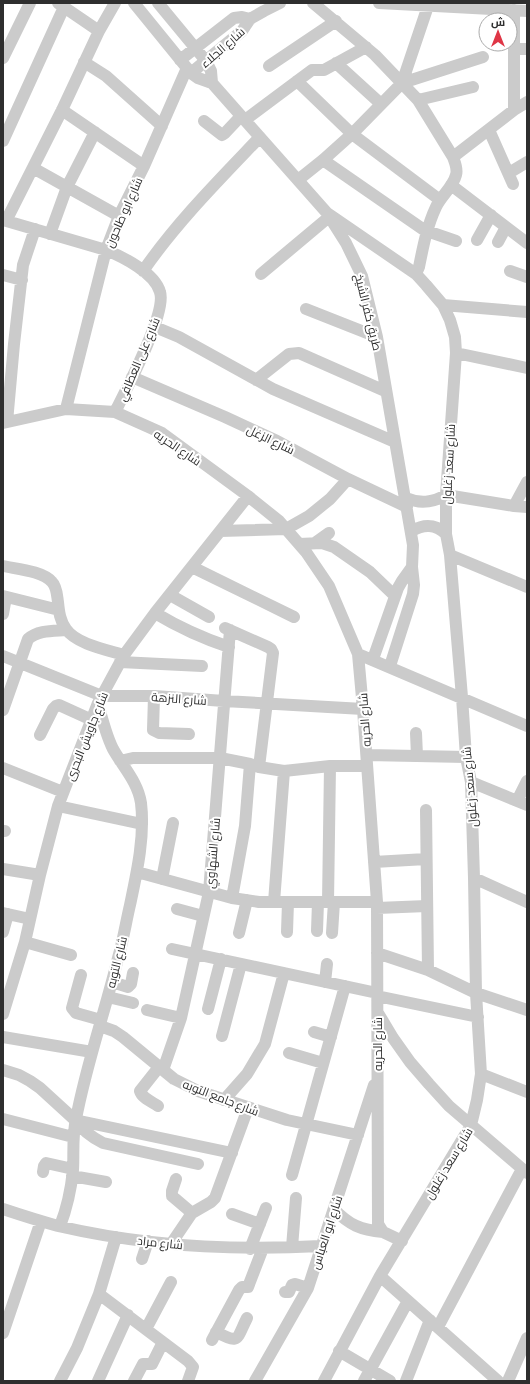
<svg xmlns="http://www.w3.org/2000/svg" width="530" height="1384" font-family="Commissioner,Cairo,sans-serif">
<rect width="100%" height="100%" fill="#fff"/>
<g fill="none" stroke-linecap="round" stroke-linejoin="round">
<path stroke="#cbcbcb" stroke-width="12" d="M58 3 99 31
M134 3 191 73 198 78 212 83 327 213 346 243 362 276 377 337 413 545 412 567 414 585 413 594 390 666
M158 3 206 61 211 71 212 83
M313 3 375 55 418 100 453 157C455 163 458 169 456 175 453 187 441 196 436 207 427 226 423 247 419 267L416 274
M379 3 527 11
M514 10V110
M514 49H527
M3 58 30 3
M180 60 234 18 242 17 250 19
M84 62 106 76 162 126
M336 63 381 104
M269 66 336 21
M191 73 242 31 250 19 264 11 280 3
M297 81 352 134 440 200
M402 83 483 57
M418 100 473 87
M62 110 144 166
M245 120 312 70H324L366 47
M204 121 222 135 225 133 241 116
M489 130 513 184
M3 141 64 7
M453 157 514 110 527 102
M323 160 427 232
M33 168 119 216
M509 173 527 162
M298 180 323 160 352 134 402 83 429 3
M451 185 527 243
M3 220 106 250C123 257 155 273 160 292 167 313 126 390 115 412
M6 221 62 110 99 31 115 3
M427 231 456 241
M50 234 67 187 95 132
M477 240 491 215
M498 242 506 227
M143 271C177 222 219 180 260 137
M510 271 527 277
M261 274 329 217
M3 275 22 280
M443 305 527 312
M306 309 377 337
M155 327 179 337 273 389 395 442
M456 353 527 368
M132 377 225 417 277 441 348 479 407 507
M256 380 289 354 299 353 385 391
M66 409 106 250 119 216 144 166 187 68
M7 422 14 344 23 265 35 229
M3 423 66 409 115 412 162 433 248 496 279 521 306 552 329 586 358 654 363 709 377 902 378 1224 383 1232 402 1241
M406 498C420 504 432 503 446 495L514 506 527 507
M514 506 527 482
M220 531 286 529 309 516 330 499 348 479
M412 531C424 524 435 524 446 534
M315 543 329 533
M299 544 322 543 334 547 370 572 395 596
M450 555 527 587
M3 566C17 569 43 571 52 582 57 587 57 596 58 602 59 612 60 621 66 629 76 644 107 650 124 655
M192 567 294 617
M170 595 209 617
M3 596 59 610
M155 613C180 628 202 638 229 647
M3 614 6 597
M225 628 268 647 271 649 273 653 259 767
M358 654 527 726
M3 656 102 696H154L224 701 363 709
M373 659 398 588 402 581 412 567
M120 662 202 666
M154 696 153 730 159 733 189 734
M3 710 28 639C38 630 53 631 66 630
M416 733 417 756
M40 735 53 709 56 706 59 705 92 720
M367 755 466 757
M120 761 133 758H220L250 764 259 767 284 771 330 766H367
M3 768 63 792
M471 782 527 805
M517 801 527 781
M58 806 142 824
M426 810 428 970
M3 831H5
M374 862 426 859
M3 869 40 875
M137 872 232 898 259 902H377
M474 878 527 902
M162 879 173 823
M232 898 245 826 250 764
M274 902 284 771
M328 902 330 766
M377 908 427 906
M177 909 203 916
M3 913 30 919
M317 931 318 902
M3 932 8 914
M287 932 288 902
M239 933 247 900
M332 933 334 902
M25 942 71 955
M172 949 377 993
M377 953 428 970 476 993 527 1010
M81 975 72 1008 76 1013 101 1020
M112 982 128 987 131 984 133 973
M325 982 327 964
M377 996 478 1017
M108 997 133 1003
M208 1009 221 959
M147 1010 181 1018
M378 1013 393 1038 410 1062 429 1084 449 1106 527 1173
M3 1014 25 942 40 875 58 806 98 703 124 655 155 613 248 496
M100 1026 114 1031 123 1037 174 1079 198 1091 287 1120 358 1135
M314 1032 331 1037
M222 1036 241 964
M3 1037 92 1052
M289 1053 323 1063
M3 1070 19 1075 30 1081 40 1088 75 1120 232 1153
M163 1070 181 1018 209 892 230 630
M481 1074 527 1092
M224 1100 247 1074 265 1044 284 973
M158 1106C152 1102 142 1098 140 1091L159 1067
M3 1119 73 1137
M75 1120C83 1131 91 1137 103 1143L198 1164
M43 1172 44 1166 46 1163 73 1169
M292 1175 345 986
M72 1176 106 1182
M176 1179 172 1191V1196L192 1213
M3 1209C21 1215 40 1221 58 1226 144 1246 233 1251 321 1246
M334 1209C349 1225 361 1230 383 1232
M232 1214 260 1224
M60 1226C67 1208 71 1190 73 1170 74 1153 72 1136 76 1119 86 1065 105 1012 118 958 123 941 126 922 130 905 137 872 145 836 141 803 138 782 123 767 113 749 106 735 102 719 98 703
M171 1244 192 1213 211 1202 215 1198 248 1108
M292 1247 296 1198
M250 1249 266 1208
M142 1259 148 1241
M380 1276 498 1381
M285 1292H289L292 1285 295 1284 308 1288
M99 1294 188 1361 193 1367 188 1381
M438 1327 522 1169
M146 1329 171 1282
M216 1332C240 1344 236 1340 247 1318
M3 1333 41 1221
M212 1340 239 1290 242 1287H248L263 1248
M339 1351 390 1381
M60 1381 77 1348 99 1294 116 1237
M98 1381 128 1315
M134 1381 143 1364H152L163 1342
M255 1381 308 1288 374 1085
M324 1381 380 1276 471 1125 477 1100 481 1074 476 993 474 878 471 782 466 757 462 697 450 555 446 534V495L456 353 455 337 450 320 443 305 426 285 416 274 327 213
M364 1381 408 1301
M406 1381 430 1320
M508 1381 527 1338"/>
</g>
<g text-anchor="middle" dominant-baseline="central" stroke-width="4" stroke-linejoin="round" paint-order="stroke">
<g font-size="12" fill="#2e2e2e" stroke="#fff">
<text transform="translate(222 47) rotate(-41)">شارع الجلاء</text>
<text transform="translate(123 212) rotate(-66)">شارع ابو طاحون</text>
<text transform="translate(369 312) rotate(76)">طريق كفر الشيخ</text>
<text transform="translate(138 359) rotate(-67)">شارع على العطافي</text>
<text transform="translate(271 439) rotate(26)">شارع الزغل</text>
<text transform="translate(178 447) rotate(34)">شارع الحريه</text>
<text transform="translate(448 464) rotate(-87)">شارع سعد زغلول</text>
<text transform="translate(179 698) rotate(4)">شارع النزهة</text>
<text transform="translate(364 720) rotate(-94)">شارع الحريه</text>
<text transform="translate(86 736) rotate(-68)">شارع جاويش البحرى</text>
<text transform="translate(469 787) rotate(-95)">شارع سعد زغلول</text>
<text transform="translate(212 853) rotate(-85)">شارع الشهاوي</text>
<text transform="translate(116 962) rotate(-76)">شارع التوبه</text>
<text transform="translate(377 1044) rotate(-90)">شارع الحريه</text>
<text transform="translate(221 1097) rotate(21)">شارع جامع التوبه</text>
<text transform="translate(448 1163) rotate(-59)">شارع سعد زغلول</text>
<text transform="translate(326 1232) rotate(-72)">شارع ابو العباس</text>
<text transform="translate(160 1242) rotate(6)">شارع مراد</text>
</g>
</g>
<rect width="530" height="1384" fill="none" stroke="#2e2e2e" stroke-width="8"/>
<g transform="translate(498 32)"><circle r="19" fill="#ffffff" stroke="#ababab"/>
<path d="M0-3L7 15L0 10L-7 15Z" fill="#df3646"/>
<text y="-6" font-size="11" font-weight="bold" text-anchor="middle" fill="#2e2e2e">ش</text>
</g>
</svg>
